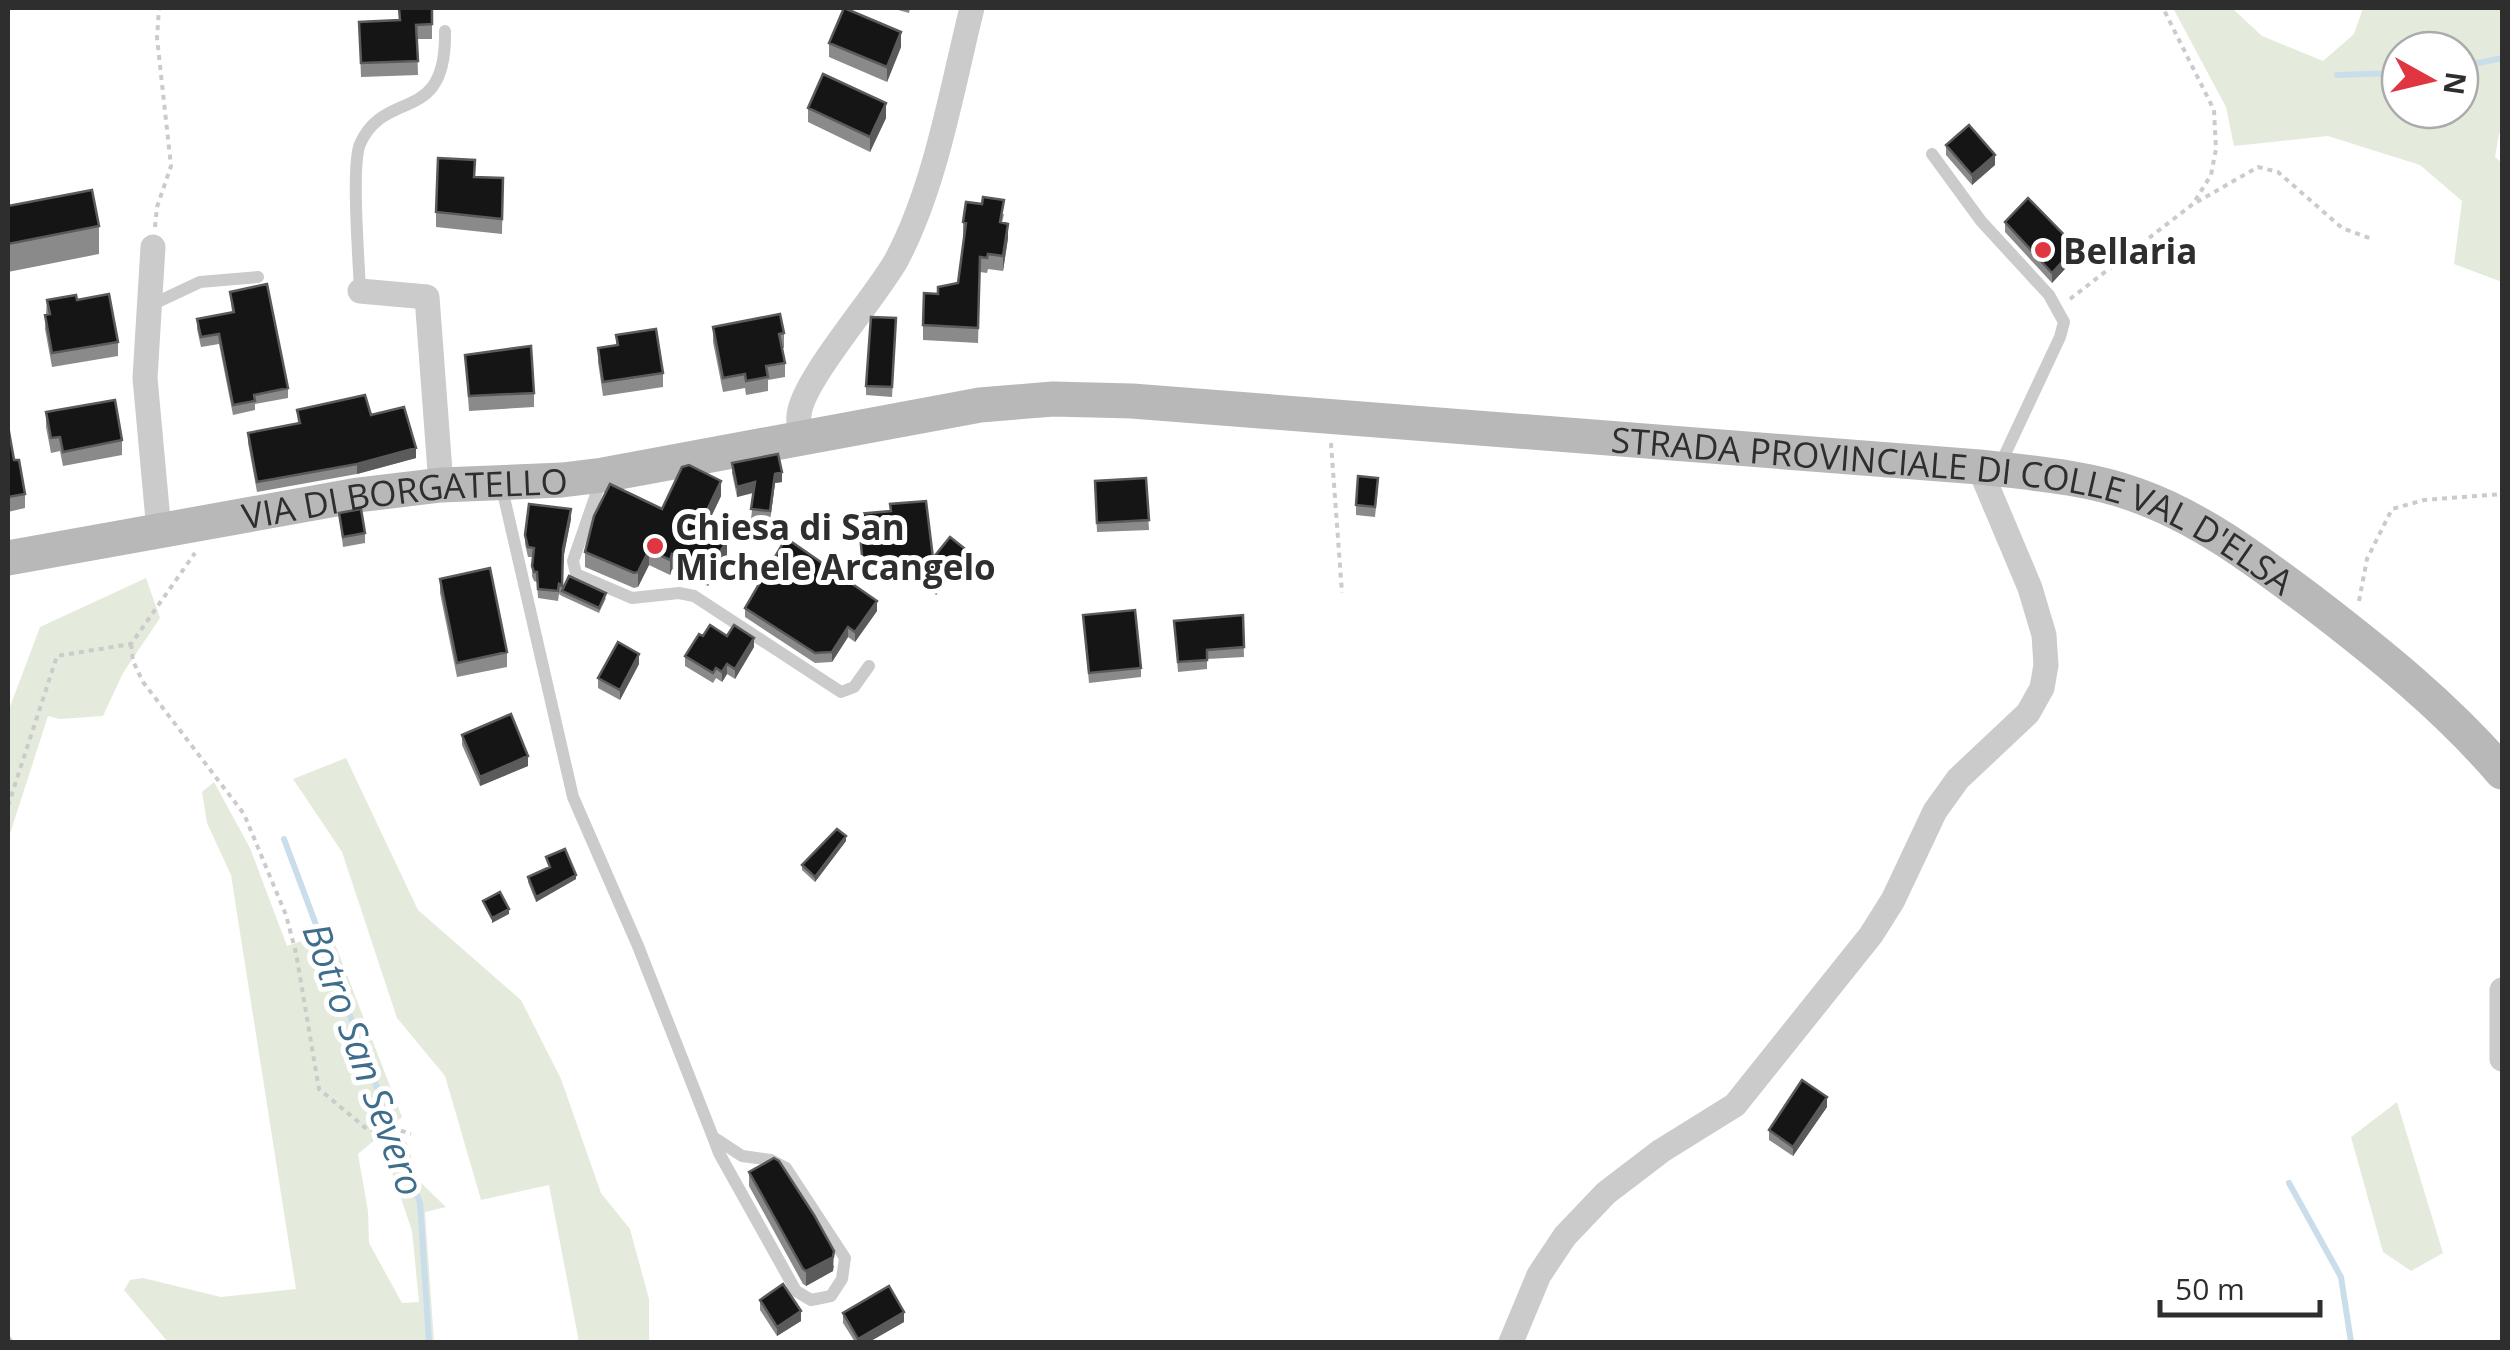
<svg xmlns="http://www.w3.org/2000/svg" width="2510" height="1350" font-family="'Open Sans',sans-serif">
<rect width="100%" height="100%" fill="#fff"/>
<path fill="#e4ebdc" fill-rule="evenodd" d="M2173 8H2232L2262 36 2323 61 2354 34 2363 8H2502V131L2499 134 2495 157 2502 163V282L2454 264 2462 201 2420 165 2328 136 2234 146 2226 107ZM2460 50V110H2400V50Z
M146 578 160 618 123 673 103 716 60 719 48 716 8 840V712L40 627Z
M346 758 418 910 521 1000 561 1079 601 1193 630 1229 649 1299V1342H579L549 1185 481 1200 445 1076 397 1018 342 852 293 779Z
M214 782 250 848 287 946 330 931 402 1117 358 1154 368 1211 369 1243 402 1303 419 1302 412 1231 390 1166 387 1139 398 1136 406 1141 419 1181 446 1207 425 1212 434 1342H168L124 1290 130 1280 143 1278 221 1297 296 1289 231 875 207 823 202 792Z
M2397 1102 2443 1253 2411 1271 2383 1252 2351 1137Z"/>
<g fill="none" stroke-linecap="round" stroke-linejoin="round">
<path stroke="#c9ddea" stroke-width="6" d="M2460 67 2502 58
M2337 75 2400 73
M284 839 420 1203 429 1342
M2289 1183 2341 1277 2351 1342"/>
<path stroke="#cbcbcb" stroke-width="4" stroke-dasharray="5 5" stroke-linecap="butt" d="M2197 202 2258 167 2278 172 2342 228 2372 239
M155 227 157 207 171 166 157 38 159 8
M2070 299 2193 204 2211 175 2216 149 2214 110 2163 8
M1331 443 1342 593
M2359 601 2367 559 2392 509 2424 500 2502 494
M131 644 133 661 143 682 244 814 286 915 296 953 319 1089 368 1130H399L411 1134
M8 806 57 656 131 644 195 553
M8 1337 12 1342"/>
<path stroke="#cbcbcb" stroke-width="12" d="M1932 154 1981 221 2049 295 2064 322 2060 337 1999 467
M360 291C359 262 351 165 360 144 385 87 447 127 445 31
M151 305 200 282 258 277
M602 477 573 561 576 574 632 598 679 593 694 596 841 692 854 687 869 666
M501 484 573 797 638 946 713 1137 719 1153 796 1291 811 1300 831 1296 842 1279 845 1258 786 1168 771 1160 742 1156 713 1137"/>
<path stroke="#cbcbcb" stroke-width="25" d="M153 247 145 378 159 531
M360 291 427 297 441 485
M801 438C800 430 798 422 799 415 802 380 877 296 897 259 936 185 952 88 972 8
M2502 990V1059
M1511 1342 1539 1275 1565 1236 1606 1193 1661 1151 1735 1105 1871 935 1893 900 1935 811 1958 779 2028 713 2042 688 2046 665 2044 635 2030 588 1979 467"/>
<path stroke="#b8b8b8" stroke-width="35" id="s1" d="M8 558 358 495 441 485 562 480 603 475 980 405 1053 399 1132 401 1979 467C2031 473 2087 477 2136 495 2201 518 2256 560 2311 601 2380 654 2445 706 2502 772"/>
</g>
<path fill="#8a8a8a" d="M432 8V39H417L418 75 361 77 359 22 399 20Z
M891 8H910L909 13Z
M829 43 901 47 887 82 829 57Z
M808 108 886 118 870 152 808 122Z
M1946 145 1995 165 1972 185 1946 155Z
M503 178 502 234 436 227V212Z
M8 206 99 226V254L8 272Z
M1004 214 1002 223 1008 238 1003 271 988 269 987 273 980 272 978 343 923 340V325L938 294 958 283 964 237H963V222Z
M2005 222 2076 257 2052 283 2005 232Z
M230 292 288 388V398L255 404V410L233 415 219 344 201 347 197 329V319L232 312Z
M47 300H77L118 342V356L52 367 45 329Z
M713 327 784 333V348H782L785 363V377L768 380V391L746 395 745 388 723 392 713 342Z
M896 328 892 397 866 395V386Z
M616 335 663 373V387L603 396 598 362V348L616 345Z
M465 355 534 393V407L469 411Z
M297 410 371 415 416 458 357 474 257 492 248 443V433L298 423Z
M46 412 122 440V455L63 466 60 451 51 453 46 427Z
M8 426 14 460 25 494V508L8 512Z
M732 463 782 482 775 483 770 521 751 519 754 493 737 497 732 473Z
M1146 478 1149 530 1097 532 1095 481Z
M1378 488 1375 517 1356 515V505Z
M721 496 705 530 727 556 708 586 672 569 670 575 649 565 638 587 634 588 585 567V552Z
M339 513 365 533V543L343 547Z
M858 514 933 558 974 565 960 584 950 576 936 595 904 571 902 582 863 575Z
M571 519 563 559 562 596 559 594 558 601 538 598 537 582 534 581 532 576 533 557H528L525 544V535Z
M440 579 507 652V667L457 677 440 593Z
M562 591 606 598 599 613 562 596Z
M745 608 877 611 855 642 848 637 832 662 815 663 745 617Z
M1083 615 1141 668V677L1089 683Z
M1243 615 1244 657 1207 659V669L1178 672 1174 621Z
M703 636H727L754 647 735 679 727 674 722 682 716 678 713 683 685 666V656Z
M639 664 620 700 598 688V678Z
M462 735 528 766 480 786 462 745Z
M846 841 815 882 802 870V865Z
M546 857 576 879 536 902 528 882V877L549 867Z
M1827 1107 1793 1156 1769 1140V1130Z
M749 1172 834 1266 833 1271 806 1286 803 1284 749 1186Z
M760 1300 801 1321 777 1336 760 1310Z
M843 1313 904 1322 869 1342H855L843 1323Z"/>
<path fill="#5b5b5b" d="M901 32V47L887 82V67Z
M886 103V118L870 152V137Z
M1995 155V165L1972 185V175Z
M1008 224V238L1003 271V256Z
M2076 247V257L2052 283V273Z
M416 448V458L357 474V464Z
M782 472V482L775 483 770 521 775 474Z
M721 481V496L699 542V527Z
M755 482V492L737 497V487Z
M571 509V519L563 559 562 596 563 549Z
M727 541V556L708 586V571Z
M649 550V565L638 587V572Z
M672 554V569L670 575V560Z
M974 556V565L960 584V575Z
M950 567V576L936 595V586Z
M877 601V611L855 642V632Z
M848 627V637L832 662V652Z
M754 638V647L735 679V669Z
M639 654V664L620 700V690Z
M727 664V674L722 682V672Z
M528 756V766L480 786V777Z
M846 836V841L815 882V877Z
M576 875V879L536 902V897Z
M509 909V914L492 923V918Z
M1827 1097V1107L1793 1156V1147Z
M834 1251 833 1271 806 1286V1271Z
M801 1311V1321L777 1336V1327Z
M904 1312V1322L869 1342H858V1339Z"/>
<path fill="#151515" stroke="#5b5b5b" stroke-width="2.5" d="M399 8H432V24L416 25 418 61 361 63 359 22 400 20Z
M844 8 901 32 887 67 829 43Z
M823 74 886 103 870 137 808 108Z
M1969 125 1995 155 1972 175 1946 145Z
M438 158 475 160 474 177 503 178 502 219 436 212Z
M92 190 99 226 8 244V206Z
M983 197 1004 200 1000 222 1008 224 1003 256 988 254 987 258 980 257 978 328 923 325 924 293 938 294V287L958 283 966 223 963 222 966 202 982 204Z
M2028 198 2076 247 2052 273 2005 222Z
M267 284 288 388 254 395 255 401 233 405 219 334 201 337 197 319 234 312 230 292Z
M109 294 118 342 52 353 45 315 50 314 47 300 76 295 77 300Z
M780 314 784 333 779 334 785 363 766 366 768 377 746 381 745 374 723 378 713 327Z
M871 317 896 318 892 387 866 386Z
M656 329 663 373 603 382 598 348 618 345 616 335Z
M531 346 534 393 469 396 465 355Z
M365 395 371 415 404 407 416 448 357 464 257 482 248 433 300 423 297 410Z
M115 400 122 440 63 452 60 437 51 438 46 412Z
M8 426 14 460H19L25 494 8 497Z
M778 454 782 472 775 474 770 511 751 509 755 482 737 487 732 463Z
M689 465 721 481 699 527 727 541 708 571 672 554 670 560 649 550 638 572 634 573 585 552 594 516 610 484 662 509 682 467Z
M1358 476 1378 478 1375 507 1356 505Z
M1146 478 1149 520 1097 523 1095 481Z
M926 501 933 558 950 537 974 556 960 575 950 567 936 586 904 562 902 573 863 566 858 514 891 511 890 504Z
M529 504 571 509 563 549 562 586 559 584 558 591 538 589 537 572H534L532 566 534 548 528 547 525 535Z
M361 509 365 533 343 537 339 513Z
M786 538 877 601 855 632 848 627 832 652 815 653 745 608Z
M490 568 507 652 457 663 440 579Z
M569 576 606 593 599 608 562 591Z
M1135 610 1141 668 1089 673 1083 615Z
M1243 615 1244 647 1207 650V660L1178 662 1174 621Z
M710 625 727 636 734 625 754 638 735 669 727 664 722 672 716 668 713 673 685 656 699 634 703 636Z
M618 642 639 654 620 690 598 678Z
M511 714 528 756 480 777 462 735Z
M837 829 846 836 815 877 802 865Z
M565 849 576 875 536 897 528 877 550 867 546 857Z
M500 892 509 909 492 918 483 901Z
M1802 1080 1827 1097 1793 1147 1769 1130Z
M774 1158 779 1161 814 1215 834 1251 833 1257 806 1271 803 1269 749 1172Z
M783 1284 801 1311 777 1327 760 1300Z
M889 1286 904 1312 858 1339 843 1313Z"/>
<g fill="#df3642" stroke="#fff" stroke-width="4">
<circle cx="2043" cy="250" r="10"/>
<circle cx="655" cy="546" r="10"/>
</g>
<g text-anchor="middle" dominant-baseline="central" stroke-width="10" stroke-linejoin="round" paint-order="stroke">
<g font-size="35" font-weight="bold" fill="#2e2e2e" stroke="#fff" text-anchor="start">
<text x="2063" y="250">Bellaria</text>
<text x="675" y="526">Chiesa di San<tspan x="675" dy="40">Michele Arcangelo</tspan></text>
</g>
<g font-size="35" fill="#2e2e2e" stroke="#fff">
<text stroke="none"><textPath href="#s1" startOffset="402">VIA DI BORGATELLO</textPath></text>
<text stroke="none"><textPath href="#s1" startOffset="1972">STRADA PROVINCIALE DI COLLE VAL D'ELSA</textPath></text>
</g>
<g font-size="38" font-style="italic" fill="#3f6e8d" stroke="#fff">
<text transform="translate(365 1059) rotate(70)">Botro San Severo</text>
</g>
</g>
<rect width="2510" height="1350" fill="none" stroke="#2e2e2e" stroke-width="20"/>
<g transform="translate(2430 80) rotate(98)"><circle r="48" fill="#ffffff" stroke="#ababab" stroke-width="2.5"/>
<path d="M0-8L18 38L0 25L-18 38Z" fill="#df3642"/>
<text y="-15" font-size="28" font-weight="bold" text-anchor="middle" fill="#2e2e2e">N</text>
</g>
<path d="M2160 1300v15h160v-15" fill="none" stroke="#2e2e2e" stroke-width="5"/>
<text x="2175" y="1300" font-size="30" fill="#2e2e2e" stroke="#ffffff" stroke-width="8" paint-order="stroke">50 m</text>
</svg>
